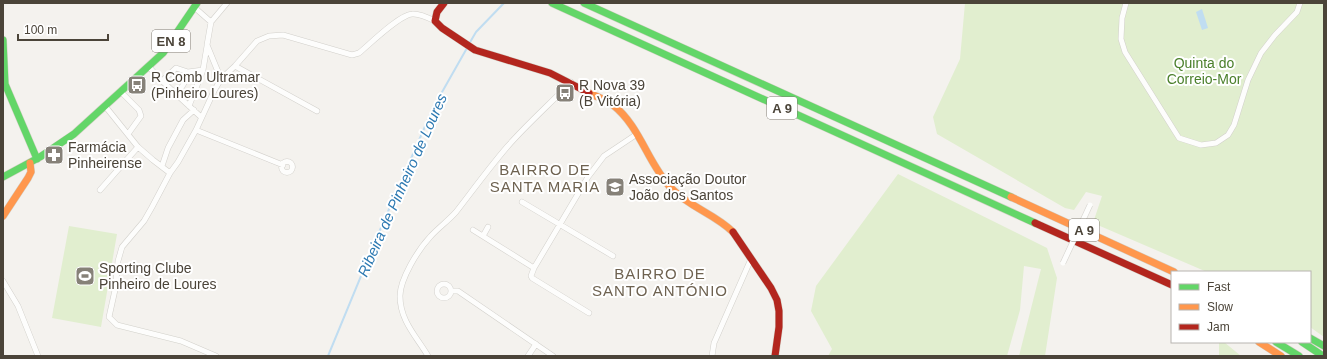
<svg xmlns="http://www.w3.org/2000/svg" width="1327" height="359" font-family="Arial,sans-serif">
<rect width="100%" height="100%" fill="#f4f2ee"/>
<path fill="#e1eecf" d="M965 3H1324V337L1310 327V272H1207L1093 223 1102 196 1086 192 1074 210 1065 208 937 134 933 117 960 59Z
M898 174 1047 248 1057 278 1045 356H1019L1041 269 1024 266 1020 310 1007 356H828L832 349 811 311 816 286Z
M69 226 117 234 101 327 52 318Z
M1219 342H1224L1241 356H1219Z"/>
<path fill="#c0ddf1" d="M1202 9 1208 28 1202 30 1196 12Z"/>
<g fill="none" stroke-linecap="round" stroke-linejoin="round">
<path stroke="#c0ddf1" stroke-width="2" d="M469 44 476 32 504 3
M328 356 380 230 433 108 467 48"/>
<defs>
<path id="street" d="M1126 3 1122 18 1121 39 1125 52 1179 138 1201 145 1216 143 1228 135 1234 125 1248 80 1261 53 1275 35 1297 12 1300 3
M194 7 211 22
M148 66 162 81 201 117
M235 66 317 111
M221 79 207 45 211 22 227 3
M162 81 176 68 188 72
M120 91 139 110 141 116 128 134
M177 95 186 80 188 72 203 70
M105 106 138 147 153 160 170 173
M189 106 203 70 207 46
M196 130 283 165
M281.5 167a5.5 5.5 0 1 1 11 0a5.5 5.5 0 1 1-11 0Z
M162 166 168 148 183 120 194 110
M100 190 138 147
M522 202 613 256
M473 230 534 268 531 276 532 278 589 313
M483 236 488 227
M534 268 588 177 604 156 637 134
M3 281 18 306 38 356
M437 291a7 7 0 1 1 14 0a7 7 0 1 1-14 0Z
M451 291H458L553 356
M216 356 181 341 117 325 109 317 115 290 118 261 122 247 144 221 152 207 170 173 178 162 196 130 214 91 221 79 235 66 257 41 269 36 283 35 352 55 359 53C370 44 399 15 412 14 419 13 429 18 435 21
M428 356C417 337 400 321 400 296 400 279 418 250 430 237 438 228 448 221 456 212 473 190 489 168 507 147 527 124 550 104 571 82
M528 356 536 344
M712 356 714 343 751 259"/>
<path id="fast" d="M552 3 1035 223
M584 3 1011 197
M3 40 5 84 37 159
M3 177 40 157 74 134 163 53 197 3
M1310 338 1324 346
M1276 342 1299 356
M1302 342 1323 356"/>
<path id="slow" d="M589 93C597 97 607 100 613 105 640 126 648 164 671 188 689 207 715 214 733 232
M1011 197 1174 272
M3 216 28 178 31 172 30 163
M1259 342 1281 356"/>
<path id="jam" d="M444 3 437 12 435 21 442 28 475 50 550 73 589 93
M1035 223 1172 285
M733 232 771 288 777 300 779 311V327L775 356"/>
</defs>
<use href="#street" stroke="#d2d0cb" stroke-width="6"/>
<use href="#fast" stroke="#d3cfc5" stroke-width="8"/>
<use href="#slow" stroke="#d3cfc5" stroke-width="8"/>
<use href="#jam" stroke="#d3cfc5" stroke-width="8"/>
<use href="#street" stroke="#fdfdfc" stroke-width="5"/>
<use href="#fast" stroke="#63d668" stroke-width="7"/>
<use href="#slow" stroke="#ff974d" stroke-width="7"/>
<use href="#jam" stroke="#b3261e" stroke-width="7"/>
<defs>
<path id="street-bridge" d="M1063 263 1090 205"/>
</defs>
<use href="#street-bridge" stroke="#d2d0cb" stroke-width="6" stroke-linecap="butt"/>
<use href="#street-bridge" stroke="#fdfdfc" stroke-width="5"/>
</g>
<defs>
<symbol id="bus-square" viewBox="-11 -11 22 22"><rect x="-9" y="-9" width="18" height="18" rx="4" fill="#868178" stroke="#fff"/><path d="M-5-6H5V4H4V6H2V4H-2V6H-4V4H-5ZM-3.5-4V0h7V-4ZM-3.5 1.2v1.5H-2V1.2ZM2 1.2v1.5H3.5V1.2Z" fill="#fff"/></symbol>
<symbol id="pharmacy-square" viewBox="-11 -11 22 22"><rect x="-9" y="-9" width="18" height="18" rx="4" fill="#868178" stroke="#fff"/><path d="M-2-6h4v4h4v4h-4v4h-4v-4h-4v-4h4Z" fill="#fff"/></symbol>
<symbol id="school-square" viewBox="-11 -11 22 22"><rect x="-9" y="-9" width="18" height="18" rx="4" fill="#868178" stroke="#fff"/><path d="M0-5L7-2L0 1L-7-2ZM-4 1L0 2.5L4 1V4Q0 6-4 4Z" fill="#fff"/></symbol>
<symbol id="stadium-square" viewBox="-11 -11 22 22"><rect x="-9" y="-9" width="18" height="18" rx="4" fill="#868178" stroke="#fff"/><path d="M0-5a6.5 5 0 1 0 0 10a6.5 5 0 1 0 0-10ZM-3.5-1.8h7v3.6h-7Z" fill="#fff"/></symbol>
</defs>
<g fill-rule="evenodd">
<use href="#bus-square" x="126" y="74" width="22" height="22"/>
<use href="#bus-square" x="554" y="82" width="22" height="22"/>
<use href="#pharmacy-square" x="43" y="144" width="22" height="22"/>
<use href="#school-square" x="604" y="176" width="22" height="22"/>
<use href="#stadium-square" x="74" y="265" width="22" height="22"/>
</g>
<g text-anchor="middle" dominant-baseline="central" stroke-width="4" stroke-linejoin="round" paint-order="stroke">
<g fill="#fff" stroke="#817c74" stroke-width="1">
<rect x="152" y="30" width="38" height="22" rx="3"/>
<rect x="767" y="97" width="30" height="22" rx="3"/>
<rect x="1069" y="219" width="30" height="22" rx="3"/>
</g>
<g font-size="13" font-weight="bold" fill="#4b4439">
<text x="171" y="41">EN 8</text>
<text x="782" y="108">A 9</text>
<text x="1084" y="230">A 9</text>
</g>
<g font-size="14" fill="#4a7f2a" stroke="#fff">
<text x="1204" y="63">Quinta do<tspan x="1204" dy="16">Correio-Mor</tspan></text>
</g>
<g font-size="14" fill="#4b4439" stroke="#fff" text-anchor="start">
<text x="151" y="77">R Comb Ultramar<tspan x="151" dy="16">(Pinheiro Loures)</tspan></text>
<text x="579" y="85">R Nova 39<tspan x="579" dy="16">(B Vitória)</tspan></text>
<text x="68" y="147">Farmácia<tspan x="68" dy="16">Pinheirense</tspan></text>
<text x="629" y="179">Associação Doutor<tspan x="629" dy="16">João dos Santos</tspan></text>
<text x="99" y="268">Sporting Clube<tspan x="99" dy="16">Pinheiro de Loures</tspan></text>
</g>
<g font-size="15" letter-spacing="1" fill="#6e6250" stroke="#fff">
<text x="545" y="169">BAIRRO DE<tspan x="545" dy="17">SANTA MARIA</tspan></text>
<text x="660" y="273">BAIRRO DE<tspan x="660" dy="17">SANTO ANTÓNIO</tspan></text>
</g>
<g font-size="15" font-style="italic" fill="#2e7ab2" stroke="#fff">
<text transform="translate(402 185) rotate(-66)">Ribeira de Pinheiro de Loures</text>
</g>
</g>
<rect width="1327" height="359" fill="none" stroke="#4b4439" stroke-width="8"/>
<rect x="1171" y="271" width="140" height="72" fill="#ffffff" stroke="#b7b4b0"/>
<rect x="1179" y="284" width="20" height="6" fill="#63d668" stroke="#b7b4b0"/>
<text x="1207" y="291" font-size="12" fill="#4b4439">Fast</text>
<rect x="1179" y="304" width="20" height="6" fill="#ff974d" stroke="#b7b4b0"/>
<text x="1207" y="311" font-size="12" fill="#4b4439">Slow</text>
<rect x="1179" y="324" width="20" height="6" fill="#b3261e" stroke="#b7b4b0"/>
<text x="1207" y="331" font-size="12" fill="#4b4439">Jam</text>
<path d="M18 34v6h90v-6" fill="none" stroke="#4b4439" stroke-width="2"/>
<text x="24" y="34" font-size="12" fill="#4b4439" stroke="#ffffff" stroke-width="3" paint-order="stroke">100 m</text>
</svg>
